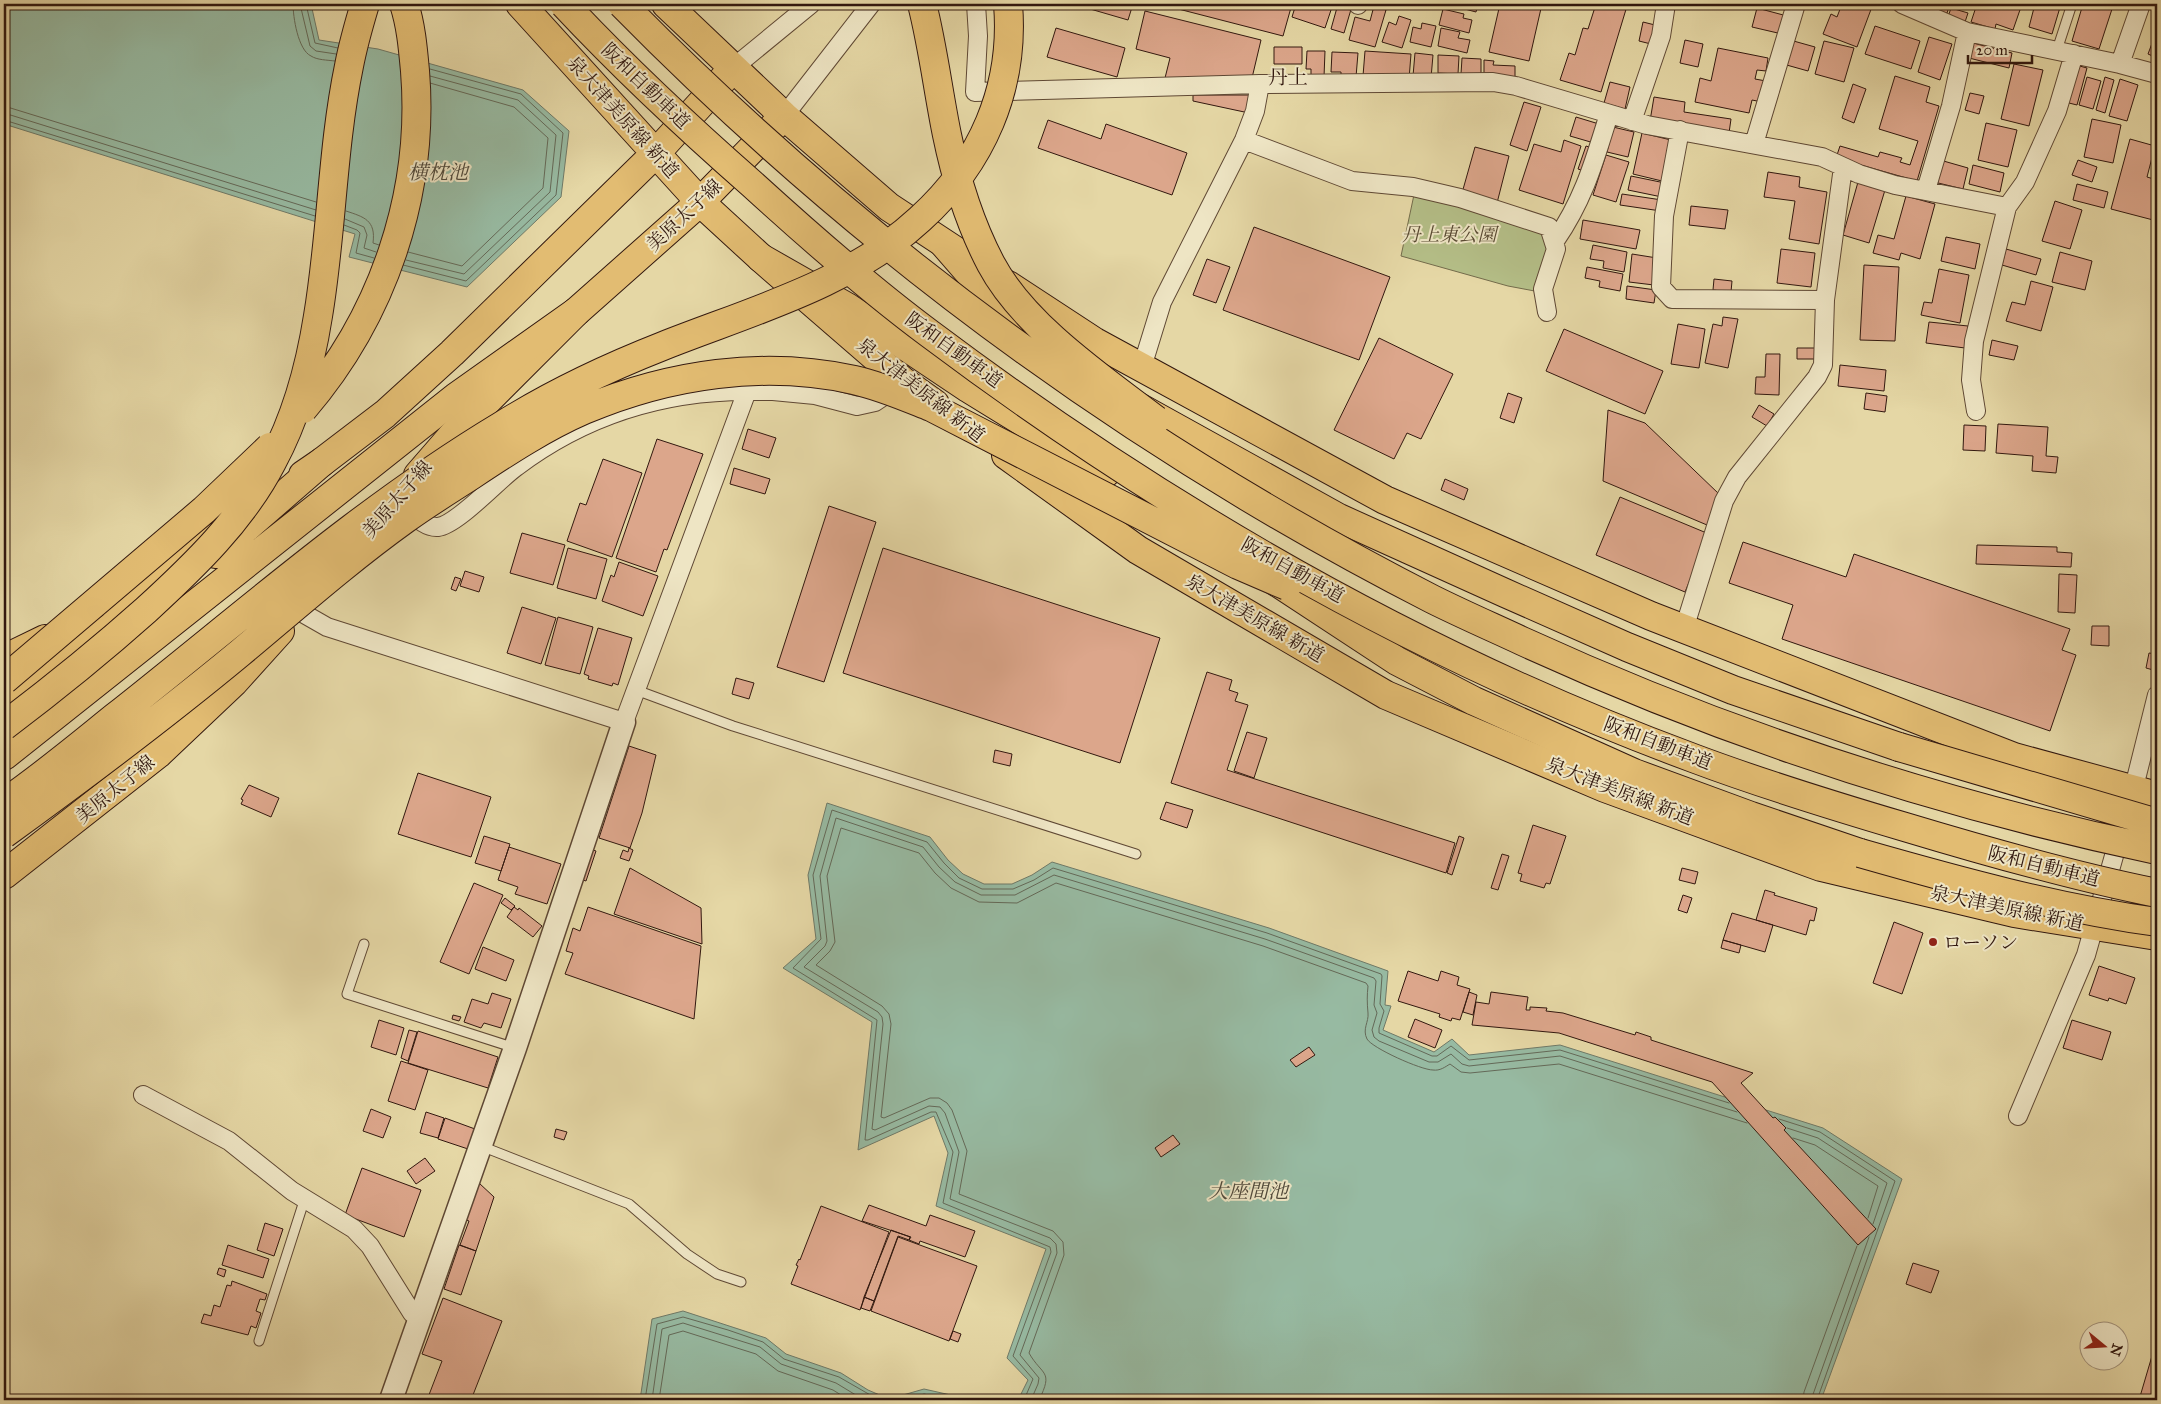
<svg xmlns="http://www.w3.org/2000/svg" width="2161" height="1404" font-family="'IM FELL Great Primer','Noto Serif JP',serif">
<rect width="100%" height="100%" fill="#e5d7a5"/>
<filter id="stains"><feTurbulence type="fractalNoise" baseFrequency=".004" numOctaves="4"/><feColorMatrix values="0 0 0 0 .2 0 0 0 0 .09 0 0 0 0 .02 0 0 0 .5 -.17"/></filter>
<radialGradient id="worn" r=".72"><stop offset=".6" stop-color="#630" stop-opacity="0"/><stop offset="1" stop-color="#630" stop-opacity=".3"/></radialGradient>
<path fill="#b4be87" stroke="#736b4b" d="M1415 190 1546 230 1555 241 1540 292 1508 286 1401 256Z"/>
<path fill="#97baa2" stroke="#6f7967" d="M4 4H311L319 40 378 49 523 90 569 131 561 197 467 287 349 257 355 234 4 124Z
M827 803 930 837 948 860 963 874 984 884H1012L1032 875 1052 862 1269 928 1388 971 1385 1005 1391 1006 1383 1030 1434 1052 1452 1039 1469 1055 1560 1045 1823 1128 1902 1179 1821 1400H1018L1028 1380 1007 1358 1046 1249 936 1206 948 1153 934 1116 858 1150 872 1022 783 968 816 939 808 875Z
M683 1311 766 1338 786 1354 841 1373 868 1390 889 1399 924 1389 973 1400H640L652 1319Z"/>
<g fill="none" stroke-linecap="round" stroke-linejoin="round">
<path stroke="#646958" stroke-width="1" d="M293 4C293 17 298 50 311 56 317 60 327 60 335 61
M300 4 310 46 316 51 336 54
M306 4 315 43 338 48
M4 106 316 202
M4 113 316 210
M4 120 315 216
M346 211C364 217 376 220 373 243L379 245
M345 219 364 227 367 235 364 248 376 252
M344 225 357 230 360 233 356 253 374 258
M408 252 462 266 543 188 548 138 514 107 430 83
M406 260 464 274 550 192 556 135 518 100 430 76
M403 265 466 281 556 195 563 133 521 94 430 69
M1779 1119 1820 1132 1895 1181 1817 1400
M1787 1128 1818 1138 1887 1183 1873 1224
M1793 1138 1815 1145 1878 1186 1868 1218
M645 1400 657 1324 683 1317 728 1330 763 1342 784 1359 839 1377 879 1400
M652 1400 662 1329 683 1323 760 1347 781 1364 836 1383 864 1400
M659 1400 669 1335 683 1331 756 1354 778 1371 833 1390 849 1400
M903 1400 924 1394 953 1400
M1024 1400 1033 1379 1013 1356 1051 1252 1050 1247 943 1203 953 1152 936 1112H931L868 1140H865L877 1020 793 968 821 939 813 875 832 810 927 842 944 863 959 878 982 889H1013L1034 880 1053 868 1267 933 1381 974 1382 976 1380 1004 1384 1011 1379 1028V1033L1432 1056H1437L1451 1046 1469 1060 1560 1050 1729 1103
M1031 1400 1038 1384 1039 1378 1020 1355 1057 1253 1056 1244 1050 1238 950 1199 959 1152 945 1113 940 1107 929 1106 875 1130 872 1129 883 1024 882 1017 878 1012 804 967 825 946 827 941 820 876 836 818 923 847 939 867 955 882 981 895H1015L1054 875 1265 939 1374 978 1376 981 1374 1005 1377 1013 1372 1030 1374 1037 1379 1041 1429 1062H1438L1451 1054 1462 1064 1469 1066 1560 1056 1737 1112
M1039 1400C1054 1370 1042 1376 1029 1353L1064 1255 1063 1242 1053 1231 959 1194 967 1151 952 1110 947 1103 939 1098H930L884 1118 881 1117 891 1024 889 1014 882 1006 816 965 830 951 835 942 827 876 841 828 919 853 935 873 951 888 979 902 1017 903 1056 883 1263 946 1366 983 1368 986C1367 995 1367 1003 1368 1013 1369 1022 1362 1029 1367 1039 1372 1048 1421 1070 1433 1070 1440 1071 1445 1067 1450 1064L1461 1072 1470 1073 1559 1064 1747 1123
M1803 1400 1804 1392 1857 1246
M1811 1400 1869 1237"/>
</g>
<path fill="#dca68b" stroke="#32180f" d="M1073 4H1133L1128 20Z
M1159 4H1292L1283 36Z
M1296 4H1333L1325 28 1292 17Z
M1338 4 1352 6 1344 33 1331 29Z
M1446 4H1478L1476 12Z
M1500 4H1542L1529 61 1489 52Z
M1596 4H1617L1627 6 1601 92 1560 80 1569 53 1575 55 1583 28 1588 29Z
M1768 4H1789L1787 10Z
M1842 4H1873L1857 47 1823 34 1831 14 1837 17Z
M1933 4H1950L1947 13 1932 9Z
M1977 4H2022L2013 30 1996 24 1995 29 1971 22Z
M2035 4H2061L2052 34 2029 27Z
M2083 4H2105L2113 6 2099 49 2072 41Z
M1374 6 1386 10 1375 47 1349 40 1355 17 1370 21Z
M1757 8 1787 16 1782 34 1752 27Z
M1951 8 1968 13 1965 22 1948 17Z
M1443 9 1464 14 1463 18 1472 20 1469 33 1439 25Z
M1145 11 1261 40 1252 78H1165L1170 58 1136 49Z
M1399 16 1411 20 1402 48 1382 42 1389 22 1396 25Z
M1643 22 1655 25 1651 44 1639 41Z
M1422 23 1436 26 1431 47 1410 42 1413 27 1421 29Z
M1875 26 1920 41 1911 69 1865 54Z
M1056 28 1125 48 1117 77 1047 57Z
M1441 28 1460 32 1458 38 1470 40 1467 53 1438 46Z
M2157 30V58L2148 54Z
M1929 37 1952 44 1940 80 1918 72Z
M1685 40 1703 44 1698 67 1680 63Z
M1790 40 1815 47 1808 71 1783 64Z
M1824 41 1854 48 1844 82 1815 74Z
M1973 43 2012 53 2009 68 1969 58Z
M1274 47H1302V64H1274Z
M1718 48 1768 58 1766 71 1757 70 1755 79 1766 81 1762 102 1752 100 1749 113 1695 102 1700 78 1711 81Z
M1307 51H1325L1324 77 1311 76V69H1306Z
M1365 51 1411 54 1409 79 1363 76Z
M1332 52 1358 53 1356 77 1341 76V72H1331Z
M1415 53 1433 55 1431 78 1413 76Z
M1438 55 1459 56 1458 74 1438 73Z
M1462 58 1481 59V74H1461Z
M1484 60 1494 61 1493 65 1515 66V77L1484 76Z
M2014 64 2043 70 2029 126 2001 119Z
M2076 65 2087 68 2077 105 2065 102Z
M1895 76 1930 87 1926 102 1939 106 1917 181 1836 158 1840 146 1878 157 1880 152 1902 158 1900 162 1910 165 1918 141 1879 129Z
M2087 77 2101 81 2093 109 2079 105Z
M2105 77 2114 80 2105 113 2096 110Z
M2120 79 2138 85 2127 121 2109 116Z
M1610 82 1630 87 1625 109 1604 103Z
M1853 84 1866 89 1854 123 1842 118Z
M1970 93 1984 96 1979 114 1965 110Z
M1193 95H1249V113L1193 101Z
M1654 97 1685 102 1684 112 1731 119 1729 133 1650 121Z
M1524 102 1541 107 1527 151 1510 145Z
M1576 117 1599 124 1594 143 1570 136Z
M2092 119 2121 125 2113 163 2084 157Z
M1048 120 1101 139 1106 124 1187 153 1172 195 1038 148Z
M1986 123 2017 130 2008 167 1978 160Z
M1613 127 1634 132 1628 157 1607 152Z
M1642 133 1671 140 1662 181 1633 174Z
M2130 139 2155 146 2147 177 2157 180V221L2111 209Z
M1564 140 1581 146 1563 204 1519 190 1534 144 1561 152Z
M1586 146 1595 149 1587 172 1578 169Z
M1475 147 1509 156 1497 203 1462 193Z
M1606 155 1629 162 1616 202 1593 195Z
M1940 160 1968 168 1963 189 1934 182Z
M2078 160 2097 167 2092 182 2072 175Z
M1973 165 2004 173 2000 192 1969 184Z
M1768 172 1800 177 1799 187 1827 192 1819 244 1789 239 1795 201 1764 197Z
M1631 176 1665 183 1662 197 1628 190Z
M1858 182 1885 190 1869 243 1843 235Z
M2077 184 2108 192 2104 208 2073 200Z
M1622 194 1662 200 1661 211 1620 205Z
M1906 196 1935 204 1920 259 1901 253 1899 260 1873 253 1878 235 1894 239Z
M2055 201 2082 210 2070 249 2042 241Z
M1691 206 1728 210 1725 229 1689 225Z
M1583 220 1640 230 1636 249 1580 239Z
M1254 227 1390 277 1359 360 1223 310Z
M1946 237 1980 244 1975 269 1941 261Z
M1593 245 1627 252 1624 272 1603 268 1604 261 1590 259Z
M1781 249 1815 253 1811 287 1777 283Z
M2006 249 2041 259 2036 275 2002 265Z
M2060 252 2092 261 2085 290 2052 282Z
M1632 254 1657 258 1654 285 1629 282Z
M1207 259 1230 267 1216 303 1193 295Z
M1864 265 1899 267 1895 341 1860 340Z
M1587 267 1623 274 1620 291 1599 287 1600 281 1585 278Z
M1939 269 1969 275 1960 323 1921 315 1924 302 1932 303Z
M1714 279 1732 281 1731 292 1713 290Z
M2031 281 2053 287 2041 331 2006 321 2012 302 2025 305Z
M1627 286 1656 290 1654 303 1626 299Z
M1723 317 1738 319 1728 368 1705 363 1713 324 1722 326Z
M1929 322 1968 326 1965 348 1926 343Z
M1678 324 1705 329 1699 368 1671 364Z
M1564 329 1663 371 1645 414 1546 371Z
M1379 338 1453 374 1421 439 1407 433 1394 459 1334 430Z
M1992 340 2018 346 2014 360 1989 355Z
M1797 348H1815V359H1797Z
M1766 354H1780L1779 395 1755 394 1756 377H1765Z
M1840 365 1886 370 1884 391 1838 386Z
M1508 393 1522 398 1514 423 1500 418Z
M1866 393 1887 396 1885 412 1864 409Z
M1759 405 1774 414 1767 426 1752 417Z
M1608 410 1645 423 1719 494 1707 525 1603 481Z
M1998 424 2048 427 2046 456 2058 457 2056 473 2032 471 2033 456 1996 453Z
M1964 425 1986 426 1985 451 1963 450Z
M748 429 776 438 769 458 742 449Z
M657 439 703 454 667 550 664 549 656 572 616 558Z
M603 459 642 473 612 557 567 541 580 503 586 505Z
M734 468 770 479 765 494 730 484Z
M1445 479 1468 489 1464 500 1441 490Z
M1620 497 1709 534 1685 592 1596 555Z
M829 506 876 522 824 682 777 667Z
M522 533 565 545 553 585 510 573Z
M1743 542 1846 577 1854 554 2070 629 2062 650 2076 655 2050 731 1782 639 1793 605 1729 583Z
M1977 545 2057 547V552L2072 553 2071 567 1976 564Z
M568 548 607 559 596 599 557 588Z
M883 548 1160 638 1120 763 843 673Z
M619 562 658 576 643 616 602 601 611 575 614 577Z
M465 571 484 577 479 592 460 586Z
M2059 574 2077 575 2075 613 2058 612Z
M455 577 461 579 456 591 451 589Z
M522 607 556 618 541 664 507 653Z
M558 617 593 627 580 674 545 665Z
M2092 626H2109V646L2091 645Z
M598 628 632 638 618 685 613 683 612 686 588 679 589 676 584 674Z
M2149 653 2157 654V671L2146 668Z
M1207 672 1232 680 1229 690 1238 693 1235 701 1248 705 1227 770 1455 843 1446 873 1171 783Z
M736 678 754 683 749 699 732 694Z
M1247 732 1267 738 1254 778 1234 771Z
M629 746 656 755 642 813 630 848 599 838Z
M995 750 1012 754 1010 766 993 762Z
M418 773 491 797 471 857 398 834Z
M249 785 279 798 271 817 241 804 243 800 241 799Z
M1166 802 1193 810 1187 828 1160 819Z
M1533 825 1566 836 1550 884 1546 883 1544 888 1520 881 1522 874 1518 873Z
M484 836 510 844 501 871 475 863Z
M1459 836 1464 838 1452 875 1447 873Z
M509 847 561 864 547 904 515 894 518 887 498 880Z
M629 848 633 850 629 861 620 858 623 850 628 852Z
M593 850 596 851 586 881 583 880Z
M1502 854 1509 856 1498 890 1491 888Z
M630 868 701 908 702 944 614 914Z
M1682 868 1698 872 1695 884 1679 880Z
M474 883 503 895 469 974 440 962Z
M1765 890 1775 893 1774 895 1817 908 1814 921 1810 920 1806 935 1756 920Z
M1683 895 1692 898 1687 913 1678 910Z
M505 898 515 906 511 910 501 903Z
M514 907 518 910 519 908 542 926 533 937 507 917Z
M588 907 701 946 694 1019 565 974 573 953 566 951 573 928 580 931Z
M1732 913 1773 925 1765 952 1723 940Z
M1894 922 1923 933 1902 994 1873 983Z
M1723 940 1741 945 1739 953 1721 948Z
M483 947 514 960 506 981 475 969Z
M2099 966 2135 978 2126 1004 2109 998 2108 1001 2089 995Z
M1408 971 1438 981 1441 971 1459 977 1457 985 1470 989 1460 1020 1452 1018 1451 1021 1439 1017 1440 1014 1398 1001Z
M1469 992 1477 995 1473 1015 1463 1012Z
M1491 992 1528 997 1526 1010H1530V1007L1547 1008 1546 1011 1563 1013 1635 1035 1636 1032 1651 1037V1040L1753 1073 1741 1083 1773 1118 1775 1117 1786 1128 1784 1130 1876 1229 1858 1245 1712 1082 1559 1033 1472 1025 1476 1002 1489 1004Z
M492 993 511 999 501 1028 484 1023 481 1028 464 1022 472 999 488 1004Z
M453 1015 461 1017 459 1021 452 1019Z
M1415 1019 1442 1030 1435 1048 1408 1037Z
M379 1020 404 1028 396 1055 371 1047Z
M2072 1020 2111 1032 2102 1060 2063 1048Z
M409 1030 417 1032 408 1061 401 1058Z
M418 1031 498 1057 488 1088 408 1063Z
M1309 1047 1315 1055 1296 1067 1290 1060Z
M401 1061 428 1070 415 1110 388 1101Z
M371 1109 391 1117 383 1138 363 1131Z
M426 1112 444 1118 438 1138 420 1133Z
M445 1118 475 1129 468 1149 438 1139Z
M556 1129 567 1132 564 1140 554 1137Z
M1173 1135 1180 1144 1161 1157 1155 1148Z
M425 1158 435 1171 416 1184 407 1171Z
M362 1168 421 1190 404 1237 345 1215Z
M479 1183 494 1197 476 1251 460 1245 469 1221 466 1220Z
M869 1205 926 1226 930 1215 975 1231 965 1257 920 1241 919 1244 909 1240 911 1237 862 1221Z
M821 1206 889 1232 860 1310 791 1284 798 1266 796 1265 799 1259 800 1260Z
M265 1223 283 1229 274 1256 257 1250Z
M891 1230 910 1237 909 1240 898 1236 874 1301 864 1297Z
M898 1237 977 1266 949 1341 871 1311Z
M228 1245 269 1259 263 1278 222 1265Z
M459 1245 476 1251 461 1295 444 1289Z
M1913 1263 1939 1271 1931 1293 1906 1284Z
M219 1268 226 1270 224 1277 217 1274Z
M232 1281 267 1294 265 1300 260 1299 256 1311 261 1313 256 1328 251 1326 248 1335 201 1323 204 1314 211 1316 214 1305 220 1307 227 1285 231 1286Z
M864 1297 874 1301 870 1311 861 1308Z
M443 1298 502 1321 471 1400H427L442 1361 422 1354Z
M953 1331 961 1334 958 1342 950 1339Z
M2157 1339V1400H2139Z"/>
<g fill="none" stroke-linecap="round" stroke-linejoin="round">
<defs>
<path id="service" d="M2057 50 2072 4
M636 690 733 726 1136 854
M364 944 347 994 515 1048
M481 1146 629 1204 687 1254 717 1274 741 1282
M259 1341 305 1198"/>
<path id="minor" d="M976 4 978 36 975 92 1260 84 1493 82 1516 86 1647 125 1822 157 1859 174 1895 185 2007 207
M1902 4 1967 32 2120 64 2157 74
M1358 5V4
M2120 64 2141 4
M733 68 811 4
M784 116 871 4
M1632 121 1661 36 1666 4
M1680 130 1664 216 1661 287 1672 299 1825 300
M1244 140 1352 181 1413 187 1460 198 1549 227 1556 249 1543 289 1547 312
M1754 144 1796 4
M1926 190 1951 106 1967 32
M1555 241C1584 199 1594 162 1609 114
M1142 367 1162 302 1244 140 1255 111 1260 84
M1976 411 1971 380 1974 341 2007 207 2025 182 2057 111 2074 54
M406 508C415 516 425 528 438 527 457 525 499 479 516 467 585 415 661 391 747 391
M299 611 327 627 624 722 747 391H773L815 395 857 406 875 402 896 388
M1684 629 1724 501 1737 477 1817 377 1823 365 1825 300 1843 167
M2131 799 2157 695
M143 1095 229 1141 292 1191 354 1229 370 1246 412 1313 419 1317
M2018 1116 2086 955 2121 831"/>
<path id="tertiary" d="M391 1400 515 1048 624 722"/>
<path id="primary" d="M520 4 700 202 761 258 904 382 935 404
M666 4 784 116 889 207 965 257
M1008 285 1095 342 1385 500 1651 616 2014 757 2157 796
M1006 455 1138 550 1386 695 1605 788 1821 867 2014 913 2157 936
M303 475 322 462 385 414 452 353 656 153 727 75
M418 475 451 437 576 312 700 202 780 120
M109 603 224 525
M4 659 45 639
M4 875 158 754 234 682 280 631"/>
<path id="motorway" d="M944 244 997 305 1048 349
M761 258 847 307 968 388 1106 473
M1137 406 1339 518 1505 593 1627 647 1733 690 1899 747
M216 554 322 462
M1266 575 1397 661 1474 701 1634 773 1751 816 1860 853
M4 694 119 622
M4 756 456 397 576 312"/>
</defs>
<use href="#service" stroke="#5f4834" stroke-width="11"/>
<use href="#minor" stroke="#5f4834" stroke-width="20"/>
<use href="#tertiary" stroke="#5f4834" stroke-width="25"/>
<use href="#primary" stroke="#32180f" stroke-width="30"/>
<use href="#motorway" stroke="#32180f" stroke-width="30"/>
<use href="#service" stroke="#eee5c4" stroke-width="9"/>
<use href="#minor" stroke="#eee5c4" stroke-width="18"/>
<use href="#tertiary" stroke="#eee5c4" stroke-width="22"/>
<use href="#primary" stroke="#e2bc72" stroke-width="28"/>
<use href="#motorway" stroke="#e2bc72" stroke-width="28"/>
<defs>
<path id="motorway-bridge" d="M564 4C623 67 687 127 752 184 809 236 868 288 930 334 1163 509 1419 657 1693 758 1762 784 1834 806 1905 827 1988 852 2072 876 2157 893
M622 4C859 245 1131 445 1432 599 1462 614 1492 627 1522 641 1725 734 1939 804 2157 850
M922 4C933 47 938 91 947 135 956 179 970 224 991 264 1024 326 1101 378 1156 420
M303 409C383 316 425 194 415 71 413 49 411 25 404 4
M4 680 204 510 270 447
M4 726C53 689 100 651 146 610 194 566 242 520 272 462 297 416 310 367 318 316 332 233 332 148 349 66 353 45 359 24 365 4
M1899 747 2157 823
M4 803C42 777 79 746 115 717 242 617 363 509 501 426 552 394 607 368 663 346 751 311 849 285 920 219 982 163 1015 88 1008 4
M4 834C84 776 164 716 240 653 294 608 347 561 404 520 426 504 449 490 472 475 508 451 545 427 584 410 669 374 764 360 854 380 881 386 906 397 931 407L1238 565 1287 586
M1860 853C1958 881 2056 908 2157 922"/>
</defs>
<use href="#motorway-bridge" stroke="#32180f" stroke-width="30" stroke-linecap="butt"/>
<use href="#motorway-bridge" stroke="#e2bc72" stroke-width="28"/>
</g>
<circle fill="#8f2418" stroke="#eee5c4" stroke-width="2" cx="1933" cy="942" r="5"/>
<g text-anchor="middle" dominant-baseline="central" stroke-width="4" stroke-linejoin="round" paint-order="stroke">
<g font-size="19" fill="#32180f" stroke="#eee5c4">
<text transform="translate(646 86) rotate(44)">阪和自動車道</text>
<text transform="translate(623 117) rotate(48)">泉大津美原線 新道</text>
<text transform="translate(684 215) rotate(-43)">美原太子線</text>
<text transform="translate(954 350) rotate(36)">阪和自動車道</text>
<text transform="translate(921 390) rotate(38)">泉大津美原線 新道</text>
<text transform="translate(397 499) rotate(-49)">美原太子線</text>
<text transform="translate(1293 570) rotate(29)">阪和自動車道</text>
<text transform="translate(1255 618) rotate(30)">泉大津美原線 新道</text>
<text transform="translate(1658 743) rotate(21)">阪和自動車道</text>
<text transform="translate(115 789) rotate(-39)">美原太子線</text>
<text transform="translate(1620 791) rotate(21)">泉大津美原線 新道</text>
<text transform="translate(2044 866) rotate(14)">阪和自動車道</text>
<text transform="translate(2007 908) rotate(12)">泉大津美原線 新道</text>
</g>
<g font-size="19" font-style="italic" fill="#594a33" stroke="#eee5c4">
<text x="1449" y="234">丹上東公園</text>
</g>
<g font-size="19" fill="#32180f" stroke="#eee5c4" text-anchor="start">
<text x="1943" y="942">ローソン</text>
</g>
<g font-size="20" fill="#32180f" stroke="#eee5c4">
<text x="1288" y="77">丹上</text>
</g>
<g font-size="20" font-style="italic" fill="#50493b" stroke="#eee5c4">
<text x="438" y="172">横枕池</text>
<text x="1248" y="1191">大座間池</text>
</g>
</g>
<rect width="2161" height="1404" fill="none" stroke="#e5d7a5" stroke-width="20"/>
<rect x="5" y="5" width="2151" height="1394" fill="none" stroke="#32180f" stroke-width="2.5"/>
<rect x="10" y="10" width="2141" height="1384" fill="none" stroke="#32180f"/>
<g transform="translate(2104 1346) rotate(108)"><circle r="24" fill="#eee5c4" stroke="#a3937c"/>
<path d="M0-4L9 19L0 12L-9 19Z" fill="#8f2418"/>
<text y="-8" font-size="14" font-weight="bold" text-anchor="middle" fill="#32180f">N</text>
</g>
<path d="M1968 55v8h64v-8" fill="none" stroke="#32180f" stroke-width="2.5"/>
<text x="1976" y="55" font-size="15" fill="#32180f" stroke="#eee5c4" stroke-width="4" paint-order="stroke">20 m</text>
<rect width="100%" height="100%" filter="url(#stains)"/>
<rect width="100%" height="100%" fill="url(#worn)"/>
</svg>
